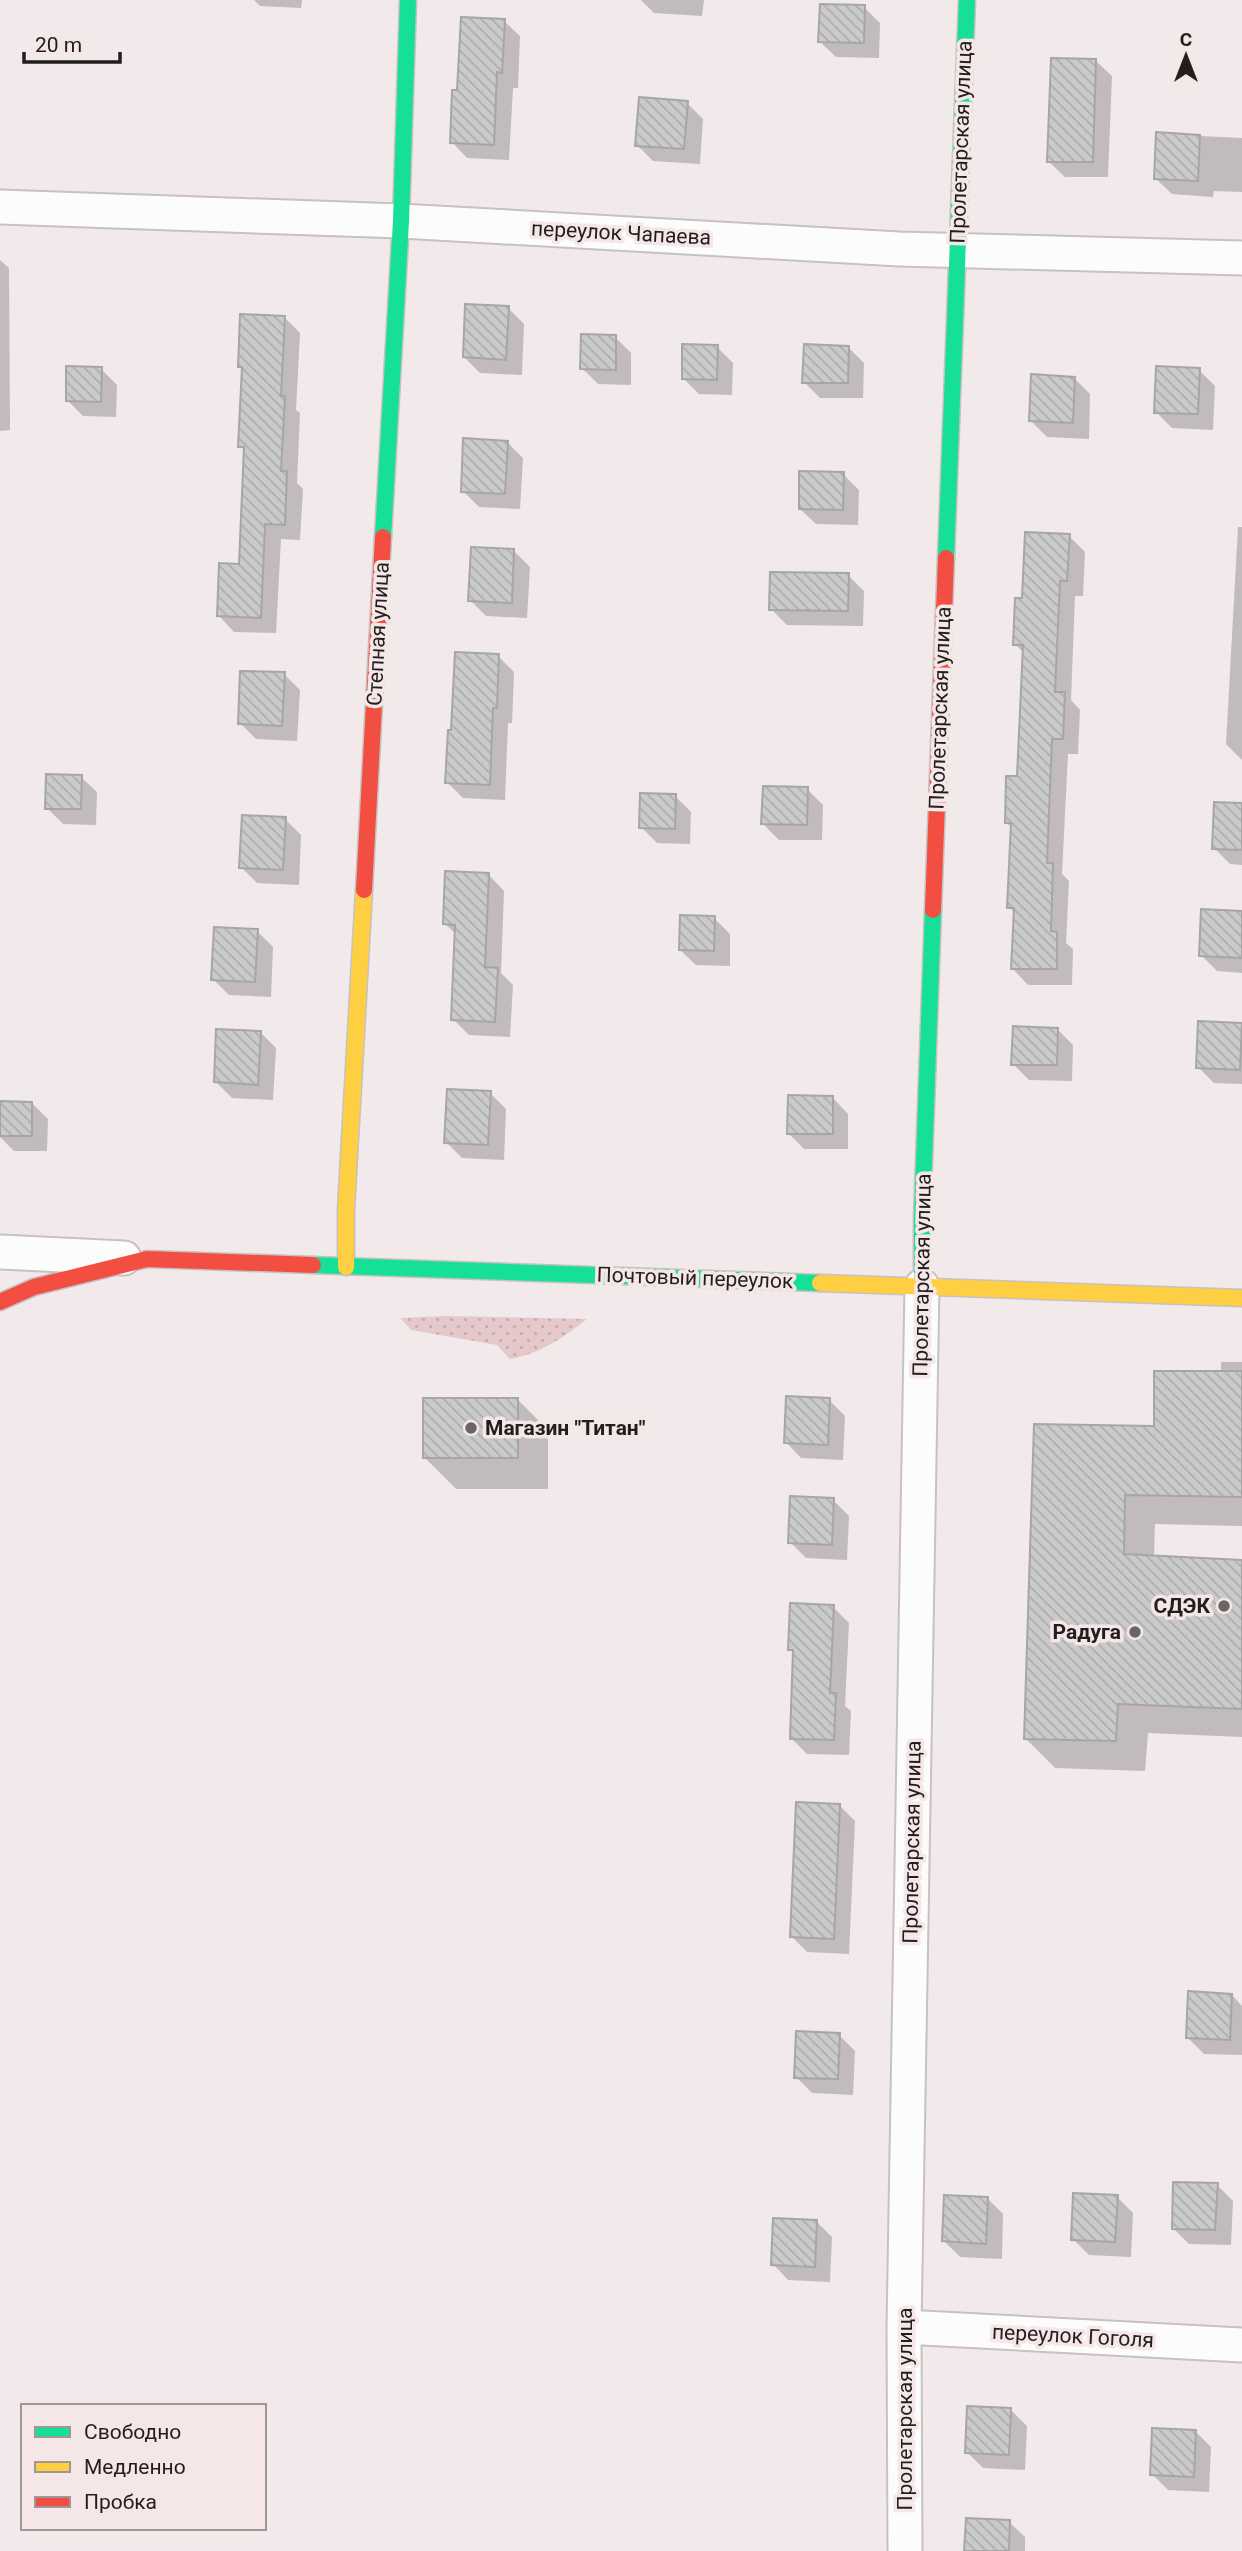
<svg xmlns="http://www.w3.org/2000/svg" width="1242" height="2551" font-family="Roboto,sans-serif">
<defs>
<pattern id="grass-dots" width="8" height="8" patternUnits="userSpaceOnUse" patternTransform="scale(1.75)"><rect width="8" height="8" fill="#e5c8ca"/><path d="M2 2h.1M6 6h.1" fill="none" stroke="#c4abad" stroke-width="1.8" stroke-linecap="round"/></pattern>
<pattern id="building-back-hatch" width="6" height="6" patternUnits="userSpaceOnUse" patternTransform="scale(1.75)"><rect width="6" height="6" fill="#cbcacb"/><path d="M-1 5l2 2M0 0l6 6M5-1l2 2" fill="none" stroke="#aeadae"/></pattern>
</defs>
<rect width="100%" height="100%" fill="#f2eaea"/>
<path fill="url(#grass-dots)" d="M446 1316 587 1319C564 1337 540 1354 510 1359L497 1345 411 1330 400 1318Z"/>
<path fill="#0003" d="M254 0H302L301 8 260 6Z
M641 0H704L702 16 654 13Z
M864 7 880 23 879 58 836 57 820 42Z
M504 21 520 36 518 88H513L509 160 467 158 452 142 459 92Z
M1096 61 1112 76 1108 177H1065L1049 162Z
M687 103 703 119 700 164 653 161 637 145Z
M1158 134 1242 138V192L1214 191 1213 197 1172 194 1156 179Z
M0 260 9 268 10 430 0 431Z
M508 308 524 324 522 375 480 373 464 357Z
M284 317 300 333 296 410 300 413 297 483 303 489 300 540 281 539 276 633 234 632 219 616 241 565 246 452 240 446 243 370 240 366Z
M615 337 631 353V385L598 384 582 368Z
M717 347 733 363 732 395 699 394 684 379Z
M848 347 864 363 863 398H820L804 382Z
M101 369 117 385 116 417 83 416 67 400Z
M1199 370 1215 386 1213 430 1172 428 1156 412Z
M1074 378 1090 394 1089 439 1047 437 1031 421Z
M507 442 523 458 520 509 479 507 463 491Z
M843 474 859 490 858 525 816 524 800 509Z
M1238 527H1242V760L1226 744Z
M1069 536 1085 552 1083 596H1075L1071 700 1080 710 1078 754H1068L1062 874 1069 881 1066 943 1073 949 1072 985H1028L1013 969 1015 913 1009 907 1013 829 1006 822 1019 778 1025 654 1015 644 1024 600Z
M514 551 530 567 527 618 486 616 470 600Z
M848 575 864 591 863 626 787 625 771 609Z
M498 656 514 672 512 723H508L505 800 463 798 447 782 453 731Z
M284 674 300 690 297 741 256 739 240 723Z
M81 777 97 792 96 825 63 824 47 808Z
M807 789 823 805 822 840H779L763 824Z
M675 796 691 812 690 844 657 843 641 827Z
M1242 805V865L1230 864 1214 848Z
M285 819 301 835 299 885 257 883 241 867Z
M489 875 504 891 501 973 513 985 510 1037 469 1035 453 1019 457 935 444 923Z
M1242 913V973L1217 971 1201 955Z
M714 918 730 934V966L696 965 680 950Z
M257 931 273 947 271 997 229 995 213 979Z
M1200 1022 1242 1025V1084L1214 1083 1198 1067Z
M1057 1029 1073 1045 1072 1081 1029 1080 1013 1064Z
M260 1032 276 1048 273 1100 232 1098 216 1082Z
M490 1093 506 1109 504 1160 462 1158 446 1142Z
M833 1098 848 1114V1149H804L788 1133Z
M0 1102 32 1103 48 1119 47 1151H14L0 1137Z
M1221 1362H1242V1526L1155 1524 1154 1557 1242 1562V1737L1148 1733 1145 1771 1055 1768 1025 1738 1036 1426 1156 1428 1221 1373Z
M517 1399 548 1430V1489H456L425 1458Z
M829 1400 845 1416 843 1460 801 1458 786 1442Z
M833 1500 849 1516 847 1560 806 1558 790 1542Z
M833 1607 849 1623 845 1706 851 1711 849 1755 807 1754 791 1738 795 1654 790 1650Z
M839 1805 855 1821 849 1954 807 1952 791 1936Z
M1232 1995 1242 2006V2055L1204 2054 1188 2038Z
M839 2035 855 2051 853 2095 812 2093 796 2077Z
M1217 2185 1233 2201 1231 2245 1189 2244 1173 2228Z
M1117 2197 1133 2213 1131 2257 1089 2255 1073 2239Z
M987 2198 1003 2214 1002 2259 960 2257 944 2241Z
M816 2221 832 2237 830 2282 788 2280 773 2264Z
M1011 2410 1027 2426 1025 2470 983 2468 967 2452Z
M1195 2431 1211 2447 1209 2492 1168 2490 1152 2474Z
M1009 2522 1025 2537V2551H966Z"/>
<path fill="url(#building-back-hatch)" stroke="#a7a6a6" stroke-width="2" d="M820 4 865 5 864 43 818 42Z
M461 17 505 19 502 73 497 72 494 145 450 143 452 90H457Z
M1051 58 1096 59 1093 162H1047Z
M639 97 688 101 684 149 635 146Z
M1156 132 1200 135 1198 181 1154 179Z
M465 304 509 306 506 360 463 357Z
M240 314 285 316 281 396H285L281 471H287L285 525 265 524 261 618 217 616 219 563 239 564 244 447H238L242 367H238Z
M581 334 616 335V370L580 369Z
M682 344 718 345 717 380 682 379Z
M804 344 849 346 848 383H802Z
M66 366 102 367 101 402 66 401Z
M1156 366 1200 368 1198 414 1154 413Z
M1031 374 1075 377 1073 423 1029 421Z
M463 438 508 441 505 494 461 492Z
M799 471 844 472 843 510 799 509Z
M1025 532 1070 534 1067 581H1060L1055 692H1065L1063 739H1052L1047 863H1053L1051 931 1057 932V969H1011L1014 908H1007L1011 823H1005L1006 776H1017L1023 645H1013L1015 598H1022Z
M471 547 514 549 512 603 468 601Z
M770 572 849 573 848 611 769 610Z
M455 652 499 654 497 708H493L490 785 445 783 448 730H451Z
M240 671 285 672 282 726 238 724Z
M46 774 82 775 81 809H45Z
M763 786 808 787 807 825 761 824Z
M640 793 676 794 675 829 639 828Z
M1214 802 1242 803V850L1212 849Z
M242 815 286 817 283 870 239 868Z
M445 871 489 873 485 967 498 968 495 1022 451 1020 455 925 443 924Z
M1201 909 1242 911V958L1199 956Z
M680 915 715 916 714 951 679 950Z
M214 927 258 929 255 982 211 980Z
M1198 1021 1242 1023 1240 1070 1196 1068Z
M1013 1026 1058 1028 1057 1065H1011Z
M216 1029 261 1031 258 1085 214 1082Z
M447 1089 491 1091 488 1145 444 1143Z
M788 1095 833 1096V1134H787Z
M0 1101 32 1102V1136H0Z
M1154 1371H1242V1497L1125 1495 1124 1554 1242 1560V1709L1118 1704 1116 1741 1024 1739 1034 1424 1154 1426Z
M786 1396 830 1398 828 1445 784 1443Z
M423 1398H518V1458H423Z
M790 1496 834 1498 832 1545 788 1543Z
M790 1603 834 1605 830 1693H836L834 1740 790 1739 793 1650H788Z
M796 1802 840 1804 834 1939 790 1937Z
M1188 1991 1232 1994 1230 2040 1186 2038Z
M796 2031 840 2033 838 2079 794 2078Z
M1173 2182 1218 2183 1215 2230 1172 2229Z
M1073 2193 1118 2195 1115 2242 1071 2240Z
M944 2195 988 2197 986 2244 942 2241Z
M773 2218 817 2220 815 2267 771 2265Z
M967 2406 1011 2408 1009 2455 965 2453Z
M1152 2428 1196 2430 1194 2477 1150 2475Z
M966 2518 1010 2520 1009 2551H964Z"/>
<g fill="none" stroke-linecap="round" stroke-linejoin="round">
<defs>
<path id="street" d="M0 207 401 221 899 249 1242 258
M0 1252 124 1258
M904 2327 1242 2345
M905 2551 904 2327 922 1286"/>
<path id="fast" d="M383 537 401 221 408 0
M946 558 967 0
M313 1265 820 1283
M922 1286V1219L933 910"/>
<path id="slow" d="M346 1267V1210L364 890
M820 1283 1242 1298"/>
<path id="jam" d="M364 890 383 537
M933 910 946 558
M0 1302 34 1287 147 1259 313 1265"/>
</defs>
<use href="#street" stroke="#c7c1c1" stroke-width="37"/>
<use href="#fast" stroke="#c7c1c1" stroke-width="19"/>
<use href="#slow" stroke="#c7c1c1" stroke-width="19"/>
<use href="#jam" stroke="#c7c1c1" stroke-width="19"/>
<use href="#street" stroke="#fdfcfc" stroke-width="33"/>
<use href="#fast" stroke="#16e098" stroke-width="16"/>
<use href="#slow" stroke="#ffcf43" stroke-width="16"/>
<use href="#jam" stroke="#f24e42" stroke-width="16"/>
</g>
<g fill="#6b6565" stroke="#f5e6e7" stroke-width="2.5">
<circle cx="471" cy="1428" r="7"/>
<circle cx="1224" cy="1606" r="7"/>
<circle cx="1135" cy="1632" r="7"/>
</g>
<g text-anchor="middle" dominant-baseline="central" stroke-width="7" stroke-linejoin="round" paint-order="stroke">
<g font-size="21" fill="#231e1e" stroke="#f5e6e7">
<text transform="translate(961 142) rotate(-88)">Пролетарская улица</text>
<text transform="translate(621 233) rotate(3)">переулок Чапаева</text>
<text transform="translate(378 634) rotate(-87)">Степная улица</text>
<text transform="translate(940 708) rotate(-88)">Пролетарская улица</text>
<text transform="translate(922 1275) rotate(-89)">Пролетарская улица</text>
<text transform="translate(695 1278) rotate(2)">Почтовый переулок</text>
<text transform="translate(912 1842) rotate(-89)">Пролетарская улица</text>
<text transform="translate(1073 2336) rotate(3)">переулок Гоголя</text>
<text transform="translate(905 2409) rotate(-90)">Пролетарская улица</text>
</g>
<g font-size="21" font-weight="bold" fill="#231e1e" stroke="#f5e6e7" text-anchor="end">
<text x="485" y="1428" text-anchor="start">Магазин "Титан"</text>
<text x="1210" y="1606">СДЭК</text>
<text x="1121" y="1632">Радуга</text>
</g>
</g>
<rect x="21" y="2404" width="245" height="126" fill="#f5e6e7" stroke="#a19697" stroke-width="2"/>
<rect x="35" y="2427" width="35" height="10" fill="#16e098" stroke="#a19697" stroke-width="2"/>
<text x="84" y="2439" font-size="21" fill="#231e1e">Свободно</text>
<rect x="35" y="2462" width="35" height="10" fill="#ffcf43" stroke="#a19697" stroke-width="2"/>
<text x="84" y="2474" font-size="21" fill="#231e1e">Медленно</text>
<rect x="35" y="2497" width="35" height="10" fill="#f24e42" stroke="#a19697" stroke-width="2"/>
<text x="84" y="2509" font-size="21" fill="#231e1e">Пробка</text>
<g transform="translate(1186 56)" stroke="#f5e6e7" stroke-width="5" paint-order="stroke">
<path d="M0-5L12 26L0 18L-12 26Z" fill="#231e1e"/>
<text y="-10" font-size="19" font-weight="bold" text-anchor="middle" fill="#231e1e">С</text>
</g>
<path d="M24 52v10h96v-10" fill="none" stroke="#231e1e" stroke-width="3.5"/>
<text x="35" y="52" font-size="21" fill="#231e1e" stroke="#f5e6e7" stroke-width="5" paint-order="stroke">20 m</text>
</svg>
